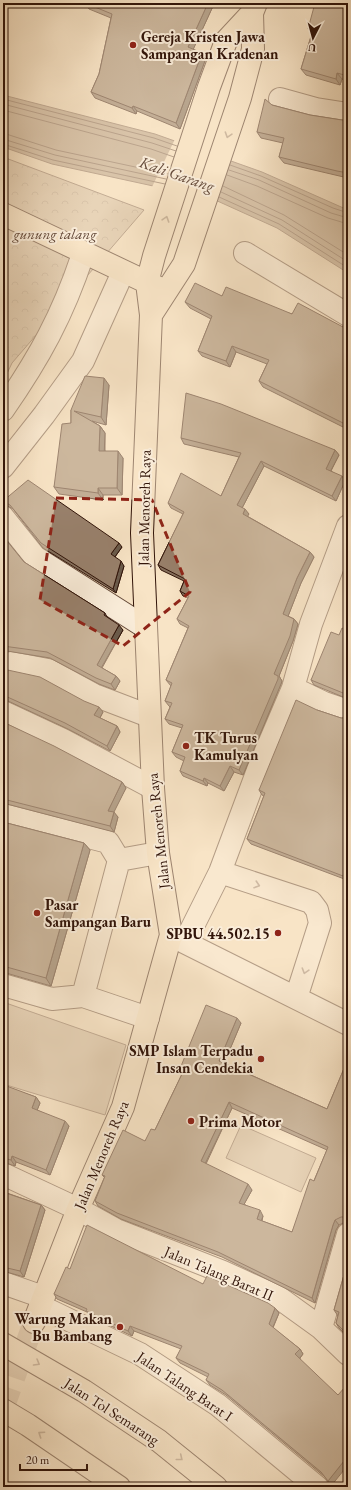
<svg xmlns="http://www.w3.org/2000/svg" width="351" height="1490" font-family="'EB Garamond',serif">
<defs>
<pattern id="forest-crowns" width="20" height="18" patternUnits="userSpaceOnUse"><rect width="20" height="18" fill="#d6c1a6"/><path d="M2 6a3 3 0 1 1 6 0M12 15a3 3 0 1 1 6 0" fill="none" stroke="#b8a58e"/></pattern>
</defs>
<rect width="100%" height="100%" fill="#f8e4c6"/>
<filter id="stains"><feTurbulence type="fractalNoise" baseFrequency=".005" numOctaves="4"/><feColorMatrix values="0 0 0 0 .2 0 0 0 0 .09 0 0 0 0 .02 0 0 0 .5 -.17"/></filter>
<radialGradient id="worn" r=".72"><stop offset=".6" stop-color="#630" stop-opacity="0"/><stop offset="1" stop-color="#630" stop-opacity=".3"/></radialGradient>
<path fill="#d6c1a6" stroke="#846a58" d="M3 1002 126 1045 105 1115 3 1084Z
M241 1125 316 1158 301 1192 226 1158Z"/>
<path fill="url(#forest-crowns)" stroke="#846a58" d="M3 157 144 210 12 363 3 382Z"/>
<path fill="#b49d86" stroke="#806654" d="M3 95 155 134 262 172 348 210V273L277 228 213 199 52 164 3 147Z"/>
<path fill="#f8e4c6" d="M175 139 214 153 200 198 152 187Z"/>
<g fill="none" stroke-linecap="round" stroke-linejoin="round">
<path stroke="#725848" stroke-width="1" d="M3 99 154 138 177 146
M3 104 152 143 176 151
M3 110 151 149 174 157
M3 133 56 150 168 174
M3 139 55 155 166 179
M3 144 53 160 165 184
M230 165 261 176 333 208 348 213
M229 170 259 180 331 213 348 218
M227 175 257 186 328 218 348 224
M223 186 284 215 348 255
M221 192 282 220 348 262
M219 197 279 224 348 268"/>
<path stroke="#d0baa0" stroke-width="22" stroke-dasharray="22 11" stroke-linecap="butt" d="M3 1409 34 1322"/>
<defs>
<path id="minor" d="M280 99 316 109 348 114
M245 253 348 315
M3 410C39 358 63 315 83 254
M3 467 44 415 83 361 123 272
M3 517 35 557 145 627
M11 663 48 670 94 695 149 716
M293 688 324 703 348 711
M3 712 63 740 153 788
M3 815 108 842 119 860
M220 872 311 902 317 910 320 923 296 998
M172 936 348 1024
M185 942 220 872 258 770 293 688 311 624 348 526
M3 985 52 999 83 996
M148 1018 83 996 119 860 158 853
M3 1174 78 1209 116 1230 223 1272 278 1297 321 1328 348 1354
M3 1283 43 1297
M40 1306 140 1354 218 1405 317 1487
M321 1328 348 1234"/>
<path id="major" d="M3 214 161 289
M151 315 184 264 240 98 253 49 252 13
M34 1322 78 1209 123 1107 171 935 158 853 153 788 142 533 151 315 147 283 154 256 209 87 226 41 252 13 256 3"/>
<path id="highway" d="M3 1344 84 1391 159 1441 216 1487
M3 1410 28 1425 119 1487"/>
</defs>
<use href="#minor" stroke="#634838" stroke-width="24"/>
<use href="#major" stroke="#311409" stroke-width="24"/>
<use href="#highway" stroke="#311409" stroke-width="24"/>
<use href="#minor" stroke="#faedda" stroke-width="22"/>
<use href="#major" stroke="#f8e4c6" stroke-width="22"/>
<use href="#highway" stroke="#f8e4c6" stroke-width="22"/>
</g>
<path fill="#836e5c" stroke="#311409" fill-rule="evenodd" d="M85 3H214V4L193 49 206 58 180 129 137 111 136 114 95 98 91 92 99 74 111 18 89 9Z
M348 3V81L342 79 340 85 306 75 301 69 312 33 308 29Z
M272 105 310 115 342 120H348V178L284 163 279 157 283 143 261 138 257 132Z
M222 296 343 327 348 324V427L347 429 263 387 259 381 267 364 236 352 230 367 202 356 198 351 211 319 190 308 185 302Z
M109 385 106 425 92 421 100 426 105 433V451L123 458 122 495H103V500L59 494 54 487 71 423V410Z
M181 438 335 450 339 455 331 471 345 481 336 501 264 466 242 508 249 514 247 516 310 552 314 557 301 583 288 616 294 619 298 624 293 641 279 676 282 681 281 684 243 775 234 772 224 791 208 783 207 786 183 776 180 771 184 761 176 757 172 752 182 728 169 724 165 719 170 707 169 706 165 701 171 686 166 680 188 628 180 624 177 619 188 598 183 596 180 591 184 581 161 570 158 565 183 514 171 508 168 503 221 496 239 457 184 444Z
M3 501 122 547 115 557 124 566 116 593 43 548 13 509 6 505Z
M3 536 24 562 105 613 107 617 123 630 102 668 116 676 120 681 115 690 99 684 50 658 7 651 3 654Z
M348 631V699L314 685 311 680 339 635Z
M3 669 103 712 100 718 117 726 120 732 110 751 68 729 8 701 3 700Z
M317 710 341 718H348V877L347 880 251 844 247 839 264 796 262 795 259 790Z
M3 722 122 782 126 788 113 812 118 817 114 832 3 803Z
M3 822 84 843 90 850 51 986 6 973H3Z
M241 1023 224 1063 327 1109 348 1059V1222H345L339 1225 336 1230 315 1303 222 1257 121 1219 98 1206 95 1201 105 1178 102 1175 145 1141 155 1130 182 1074 179 1071ZM232 1108 327 1150 292 1232 262 1221 263 1216 244 1204 252 1190 206 1164Z
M3 1086 36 1097 40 1103 37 1110 69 1126 50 1175 16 1162 15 1166 3 1162Z
M3 1186 5 1189 4 1192 41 1205 45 1210 24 1277 3 1271Z
M348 1261V1337L339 1328 336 1323 338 1316 334 1310Z
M70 1269 203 1284 275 1308 279 1313 273 1328 300 1349 303 1354 300 1358 331 1486 325 1477 226 1395 210 1385 206 1380 208 1377 180 1363 176 1358 181 1349 134 1331 132 1336 90 1316 87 1312 57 1299 54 1294Z"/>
<path fill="#6a5a4b" stroke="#311409" d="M208 3H214V4L192 52 188 47Z
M202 53 206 58 180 129 176 123Z
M337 73 342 79 340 85 336 79Z
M133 106 137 111 136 114 132 108Z
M232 346 236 352 230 367 226 361Z
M104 378 109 385 106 425 101 417Z
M348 412V427L347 429 343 423Z
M100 426 105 433 104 458 99 451Z
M335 450 339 455 329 474 326 469Z
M118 451 123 458 122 495 117 488Z
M261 461 264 466 241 510 237 505Z
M342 476 345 481 336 501 332 496Z
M98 488 103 495V500L98 493Z
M245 509 249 514 246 519 243 514Z
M119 543 122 547 114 558 111 554Z
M310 552 314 557 301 583 287 619 283 614 297 578Z
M121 561 124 566 116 593 113 589Z
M294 619 298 624 293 641 279 676 282 681 281 684 243 775 239 770Z
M119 625 123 630 100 670 97 665Z
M116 676 120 681 115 690 111 684Z
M99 707 103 712 98 721 94 715Z
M117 726 120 732 110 751 107 746Z
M230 766 234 772 224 791 220 786Z
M204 778 208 783 207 786 203 781Z
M122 782 126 788 112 816 108 811Z
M114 812 118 817 114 832 110 826Z
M84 843 90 850 51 986 46 978Z
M348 863V877L347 880 343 876Z
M237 1018 241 1023 223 1066 219 1061Z
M36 1097 40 1103 36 1113 32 1108Z
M229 1102 232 1108 204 1166 201 1161Z
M65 1121 69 1126 50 1175 46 1170Z
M12 1156 16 1162 15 1166 11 1160Z
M248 1184 252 1190 242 1208 239 1203Z
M3 1186 5 1189 3 1194Z
M41 1205 45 1210 24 1277 20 1271Z
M260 1210 263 1216 260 1224 257 1219Z
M335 1220 339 1225 336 1230 315 1303 312 1298 333 1225Z
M275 1308 279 1313 272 1329 269 1324Z
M130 1326 134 1331 132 1336 128 1331Z
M300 1349 303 1354 299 1359 295 1354Z
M348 1456V1465L331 1486 328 1481Z"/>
<path fill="#98806b" stroke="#311409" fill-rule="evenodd" d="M85 3H208L188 47 202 53 176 123 133 106 132 108 91 92 99 74 112 14Z
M315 3H348V76L337 73 336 79 301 69 313 30 308 29Z
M265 99 272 105 310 115 342 120H348V173L337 171 279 157 284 138 257 132Z
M195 283 222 296 226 287 292 314 298 303 343 327 346 322 348 324V412L343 423 259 381 269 360 232 346 226 361 198 351 212 316 185 302Z
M85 376 104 378 101 417 74 411 100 426 99 451H118L117 488H98V493L54 487 62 424 71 423V410Z
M186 393 221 404 335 450 326 469 342 476 332 496 261 461 237 505 245 509 243 514 310 552 297 578 283 614 294 619 290 636 274 674 278 676V679L239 770 230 766 220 786 204 778 203 781 180 771 185 757 172 752 183 725 165 719 172 703 165 701 172 683 166 680 189 626 177 619 189 596 180 591 185 579 158 565 184 512 168 503 181 473 221 496 241 453 181 438Z
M28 480 119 543 111 554 121 561 113 589 41 543 10 505 3 501Z
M3 536 24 562 105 613 104 615 119 625 97 665 116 676 111 684 96 678 47 652 3 646Z
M342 628 348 631V695L311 680 331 632 339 635Z
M3 669 40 677 84 701 99 707 94 715 117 726 107 746 65 723 3 695Z
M296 700 317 710 341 718H348V863L343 876 247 839 265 793 259 790Z
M3 722 54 746 122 782 108 811 114 812 110 826 3 799Z
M3 822 84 843 46 978 3 966Z
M206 1005 237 1018 219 1061 327 1109 348 1059V1217H341L335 1220 333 1225 312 1298 218 1252 117 1213 95 1201 105 1176 102 1175 123 1130 145 1141 151 1129 155 1130 183 1072 179 1071ZM229 1102 328 1147 314 1181 310 1179 292 1232 257 1219 260 1210 239 1203 248 1184 201 1161Z
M4 1085 36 1097 32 1108 65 1121 46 1170 12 1156 11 1160 3 1158Z
M3 1192 41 1205 20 1271 3 1267Z
M87 1225 203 1284 207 1276 268 1303 275 1308 269 1324 300 1349 295 1354 338 1395 345 1387 348 1390V1456L328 1481 321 1472 222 1390 206 1380 209 1374 176 1358 182 1346 130 1326 128 1331 86 1311 87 1309 54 1294 66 1267 70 1269Z
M348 1261V1335L336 1323 339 1312 334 1310Z"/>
<defs><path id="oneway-chevron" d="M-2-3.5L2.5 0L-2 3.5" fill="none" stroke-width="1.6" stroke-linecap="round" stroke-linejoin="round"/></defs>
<g stroke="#9e8671">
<use href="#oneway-chevron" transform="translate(228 135) rotate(108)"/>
<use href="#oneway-chevron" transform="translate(166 219) rotate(-72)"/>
<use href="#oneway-chevron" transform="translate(37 1363) rotate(30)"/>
<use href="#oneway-chevron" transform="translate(41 1434) rotate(-146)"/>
<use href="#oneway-chevron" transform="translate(180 1458) rotate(39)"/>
</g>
<g stroke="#a08b7c">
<use href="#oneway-chevron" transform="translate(257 885) rotate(18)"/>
<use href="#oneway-chevron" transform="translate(305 971) rotate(107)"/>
</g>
<path d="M0 0H351V1490H0ZM56 498 152 500 190 592 123 646 40 600Z" fill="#f8e4c6" fill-opacity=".55" fill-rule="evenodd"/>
<path fill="none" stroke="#8f2418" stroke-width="3" stroke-dasharray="8 5" stroke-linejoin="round" d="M56 498 152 500 190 592 123 646 40 600Z"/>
<g fill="#8f2418" stroke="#faedda" stroke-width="1.5">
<circle cx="133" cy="45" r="4"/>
<circle cx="186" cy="746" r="4"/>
<circle cx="37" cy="913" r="4"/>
<circle cx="278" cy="933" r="4"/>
<circle cx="261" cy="1059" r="4"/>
<circle cx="191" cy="1121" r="4"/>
<circle cx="120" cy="1327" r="4"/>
</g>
<g text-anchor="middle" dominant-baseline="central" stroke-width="4" stroke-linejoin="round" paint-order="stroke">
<g font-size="15" font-weight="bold" fill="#311409" stroke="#faedda" text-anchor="start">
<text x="141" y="36">Gereja Kristen Jawa<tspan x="141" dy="17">Sampangan Kradenan</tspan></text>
<text x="194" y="737">TK Turus<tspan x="194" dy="17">Kamulyan</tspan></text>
<text x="45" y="904">Pasar<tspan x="45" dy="17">Sampangan Baru</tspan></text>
<text x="270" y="933" text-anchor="end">SPBU 44.502.15</text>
<text x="253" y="1050" text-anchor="end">SMP Islam Terpadu<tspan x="253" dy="17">Insan Cendekia</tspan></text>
<text x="199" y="1121">Prima Motor</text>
<text x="112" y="1318" text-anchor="end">Warung Makan<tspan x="112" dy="17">Bu Bambang</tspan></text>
</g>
<g font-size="15" font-style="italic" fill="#634838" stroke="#faedda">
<text x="55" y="233">gunung talang</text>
</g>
<g font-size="15" fill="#311409" stroke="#faedda">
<text transform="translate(144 508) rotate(-89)">Jalan Menoreh Raya</text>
<text transform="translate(158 831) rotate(-96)">Jalan Menoreh Raya</text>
<text transform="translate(101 1155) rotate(-67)">Jalan Menoreh Raya</text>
<text transform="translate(219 1273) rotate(23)">Jalan Talang Barat II</text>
<text transform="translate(185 1386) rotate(34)">Jalan Talang Barat I</text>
<text transform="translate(112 1411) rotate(33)">Jalan Tol Semarang</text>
</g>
<g font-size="16" font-style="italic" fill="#654b3b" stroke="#faedda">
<text transform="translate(177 174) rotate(19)">Kali Garang</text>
</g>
</g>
<rect width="351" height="1490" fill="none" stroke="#f8e4c6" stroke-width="16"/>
<rect x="4" y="4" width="343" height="1482" fill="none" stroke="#311409" stroke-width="2"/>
<rect x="8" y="8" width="335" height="1474" fill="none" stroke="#311409"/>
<g transform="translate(313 38) rotate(186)" stroke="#faedda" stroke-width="3" paint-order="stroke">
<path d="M0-3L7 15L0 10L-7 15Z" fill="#311409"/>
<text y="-6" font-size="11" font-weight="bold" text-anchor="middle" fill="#311409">U</text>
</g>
<path d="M20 1464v6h67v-6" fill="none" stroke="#311409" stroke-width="2"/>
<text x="26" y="1464" font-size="12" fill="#311409" stroke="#faedda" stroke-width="3" paint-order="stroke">20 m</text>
<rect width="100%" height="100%" filter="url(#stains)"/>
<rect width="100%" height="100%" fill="url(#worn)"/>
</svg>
